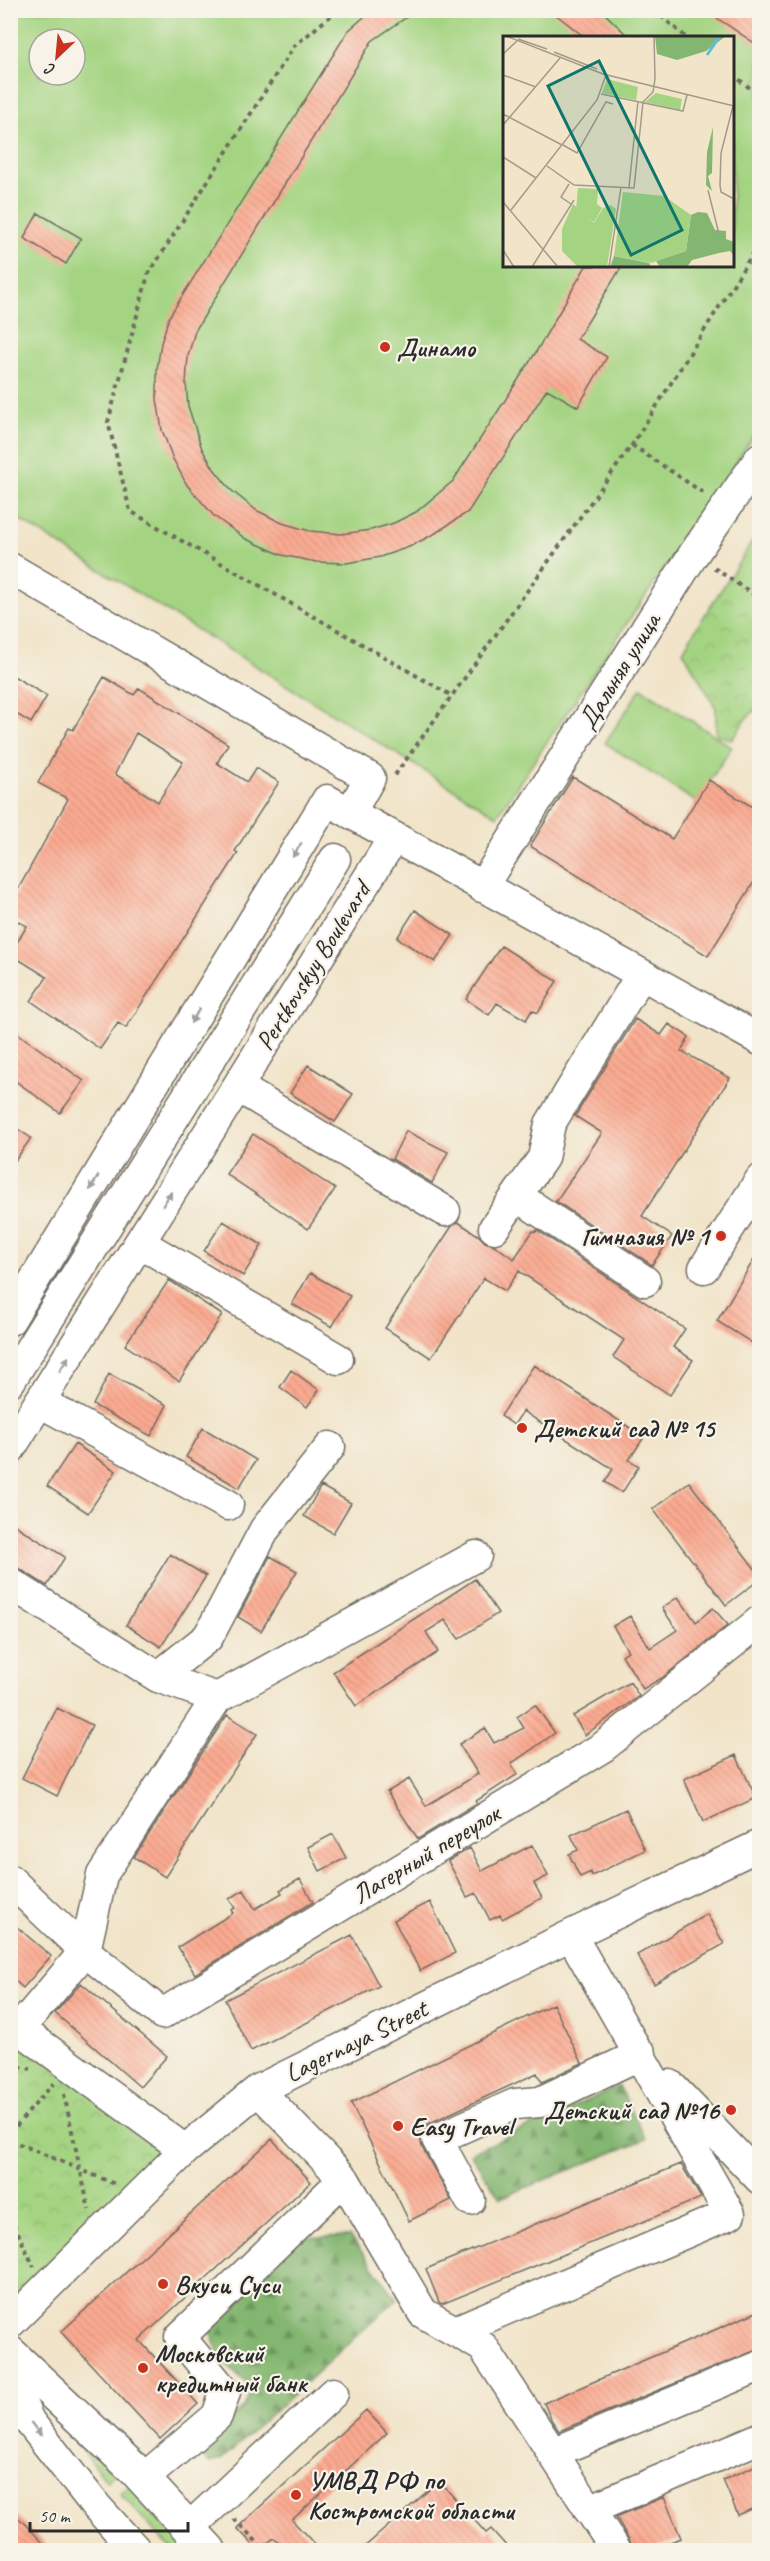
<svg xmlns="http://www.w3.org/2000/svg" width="770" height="2561" font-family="Caveat,sans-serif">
<defs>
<pattern id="grass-dots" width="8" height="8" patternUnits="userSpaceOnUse" patternTransform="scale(1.5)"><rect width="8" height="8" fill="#a4d482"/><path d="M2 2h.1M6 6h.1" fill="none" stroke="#8db670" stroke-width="1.8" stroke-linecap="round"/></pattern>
<pattern id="forest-firs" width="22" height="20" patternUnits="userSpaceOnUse" patternTransform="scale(1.5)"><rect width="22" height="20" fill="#83b670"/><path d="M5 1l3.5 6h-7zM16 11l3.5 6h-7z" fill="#6b945c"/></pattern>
<pattern id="park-crowns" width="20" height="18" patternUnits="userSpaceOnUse" patternTransform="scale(1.5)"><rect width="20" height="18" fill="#a4d482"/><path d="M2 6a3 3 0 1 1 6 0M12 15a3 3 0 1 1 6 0" fill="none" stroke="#8db670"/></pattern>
<pattern id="building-back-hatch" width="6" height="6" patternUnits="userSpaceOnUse" patternTransform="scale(1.5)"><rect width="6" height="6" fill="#fbaa91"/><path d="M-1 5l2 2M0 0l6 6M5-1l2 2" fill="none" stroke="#d7927d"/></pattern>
</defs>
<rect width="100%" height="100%" fill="#f7f3e8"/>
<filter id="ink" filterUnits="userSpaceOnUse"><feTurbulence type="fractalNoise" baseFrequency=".0167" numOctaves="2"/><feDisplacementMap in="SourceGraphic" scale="12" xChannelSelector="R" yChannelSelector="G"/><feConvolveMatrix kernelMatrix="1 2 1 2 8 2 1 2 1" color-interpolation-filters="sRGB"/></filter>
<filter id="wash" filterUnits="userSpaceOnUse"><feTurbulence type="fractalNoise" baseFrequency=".008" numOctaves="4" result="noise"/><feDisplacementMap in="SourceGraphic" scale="24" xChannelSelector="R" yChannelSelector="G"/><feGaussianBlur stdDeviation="1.35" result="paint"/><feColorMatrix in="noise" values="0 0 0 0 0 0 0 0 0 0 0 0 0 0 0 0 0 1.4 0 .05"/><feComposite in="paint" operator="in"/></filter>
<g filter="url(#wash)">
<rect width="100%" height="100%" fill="#f1e4c9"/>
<path fill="url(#grass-dots)" stroke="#688056" stroke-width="1.5" d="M31 2387 116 2473 107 2481Z
M129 2485 188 2550H172L120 2493Z"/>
<path fill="url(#forest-firs)" stroke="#57704e" stroke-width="1.5" d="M619 2086 646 2139 500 2198 470 2153Z
M350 2236 397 2299 221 2460 209 2463 197 2451 245 2406 252 2388 220 2358 206 2320 296 2238Z"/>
<path fill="url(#park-crowns)" stroke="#688056" stroke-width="1.5" d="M759 530V708L747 717 732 740 716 734V708L683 651C706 609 735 572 759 530Z
M10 2034 166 2148 17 2299 10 2293Z"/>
<path fill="#a4d482" stroke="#688056" stroke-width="1.5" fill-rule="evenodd" d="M10 11H759V428L497 816 15 517 11 511ZM505 38H732V266H505ZM39 39H75V75H39Z
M641 688 732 747 696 802 605 743Z"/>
<g id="blocks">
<path fill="url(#building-back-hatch)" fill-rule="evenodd" d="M372 10H417L372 41 195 331 188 356 186 383 188 406 202 449 214 469 231 490 256 510 282 523 310 531 341 534 371 530 394 523 416 512 453 481 536 352 586 266H622L577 339 607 357 578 407 547 389 468 512 434 534 409 547 380 557 347 563 316 562 282 555 246 539 214 516 187 485 173 459 162 430 157 399V369L161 343 169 317 348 31Z
M550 10H601L630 38H586Z
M705 10H759V46Z
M38 213 81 238 66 264 24 238Z
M10 674 47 696 31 723 10 710Z
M104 677 134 695 139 688 228 744 217 763 247 782 256 768 279 782 235 851 238 853 126 1028 118 1023 100 1049 31 1001 47 977 10 954 27 926 10 917V904L68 799 38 783 69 728 73 730ZM136 733 183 762 158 802 115 774Z
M573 777 672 839 709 780 759 811V874L708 956 530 846Z
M415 910 453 935 435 962 397 938Z
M501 946 557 981 538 1013 532 1010 526 1020 497 1003 489 1015 466 999Z
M635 1019 661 1035 669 1024 689 1037 681 1051 730 1078 642 1216 672 1236 652 1265 556 1201 602 1133 575 1116Z
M10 1028 84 1081 60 1113 10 1077Z
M308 1065 353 1094 335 1122 290 1093Z
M10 1124 31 1138 10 1168Z
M406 1131 448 1152 432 1183 392 1159Z
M253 1134 335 1189 308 1229 226 1174Z
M223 1221 262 1245 243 1276 204 1251Z
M458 1222 478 1235 485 1242 494 1245 514 1259 533 1231 536 1232 537 1230 685 1329 673 1347 693 1360 670 1395 613 1357 624 1340 519 1271 505 1291 484 1278 431 1358 385 1328 452 1226Z
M759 1251V1331L752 1343 717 1321Z
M310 1273 350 1296 332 1327 292 1304Z
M169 1280 222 1315 179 1381 125 1345Z
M534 1365 644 1437 629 1460 639 1466 622 1493 605 1482 613 1469 523 1411 514 1425 501 1416Z
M291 1370 319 1390 307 1407 280 1387Z
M109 1374 167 1405 151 1436 93 1405Z
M203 1428 256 1460 239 1488 186 1457Z
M75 1444 116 1471 88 1513 47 1486Z
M689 1482 759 1574V1580L726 1605 653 1509Z
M321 1486 351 1503 333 1533 304 1516Z
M10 1522 65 1557 47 1586 10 1563Z
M170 1554 206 1576 161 1647 126 1625Z
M270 1556 297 1571 261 1631 238 1617Z
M475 1579 498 1613 459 1639 445 1620 426 1632 438 1652 356 1706 333 1672Z
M678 1597 696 1622 713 1608 728 1625 662 1678 643 1689 622 1655 628 1651 613 1626 630 1616 650 1648 677 1630 662 1608Z
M630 1682 639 1696 585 1735 573 1716Z
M535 1705 555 1733 511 1764 518 1774 476 1801 477 1803 418 1839 387 1792 409 1779 426 1806 478 1774 459 1744 485 1728 494 1743 524 1728 517 1717Z
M57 1708 92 1725 57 1796 22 1778Z
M227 1715 257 1734 165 1877 134 1857Z
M736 1755 756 1798 703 1822 684 1779Z
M626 1809 645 1850 592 1876 591 1872 580 1877 569 1854 578 1850 571 1835Z
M333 1834 346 1858 320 1871 308 1847Z
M532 1845 548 1876 534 1883 542 1898 502 1919 500 1915 490 1920 476 1893 467 1897 448 1861 470 1848 482 1871Z
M300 1879 313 1902 195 1974 178 1947 233 1913 231 1910 235 1908 229 1899 244 1890 255 1909 282 1893 280 1890Z
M430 1902 455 1953 420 1971 394 1920Z
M707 1914 724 1944 654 1984 637 1955Z
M10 1921 51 1956 23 1988 10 1976Z
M352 1935 379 1986 251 2051 225 2000Z
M81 1983 167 2056 140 2087 55 2013Z
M553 2004 582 2063 542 2082 537 2073 430 2123 419 2131 422 2147 451 2200 409 2221 351 2103Z
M272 2139 311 2182 139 2340 198 2404 160 2439 61 2332Z
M681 2164 701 2198 442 2304 439 2302 426 2269Z
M759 2311V2349L559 2431 552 2421 544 2403Z
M366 2410 387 2433 292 2520 320 2550H285L274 2538 258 2550 237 2528Z
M759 2464V2506L738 2515 723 2480Z
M439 2481 486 2533 491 2529 510 2550H361Z
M664 2497 681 2538 649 2550H633L630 2541 616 2517Z
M10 2509 50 2550H10Z"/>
</g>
</g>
<g filter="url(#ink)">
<use href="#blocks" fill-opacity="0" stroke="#706c62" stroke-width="1.5"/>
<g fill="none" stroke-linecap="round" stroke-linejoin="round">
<defs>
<path id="minor" d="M10 568 370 778 350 813
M482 887 693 555 760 458
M238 1087 445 1211
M517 1196 645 1281
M494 1228 543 1158 550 1124 641 975
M140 1243 338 1359
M704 1268 760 1180
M10 1320 327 800 760 1040
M10 1381 335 859
M40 1402 228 1505
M10 1449 394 837
M10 1583 158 1677 217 1698 476 1556
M158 1677 208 1637 265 1529 330 1447
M10 1880 85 1951 162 2014 603 1747 760 1621
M10 2022 185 2150
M19 2029 85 1951 102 1875 217 1698
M670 2085 760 2179
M258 2090 344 2179 423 2313 483 2347 616 2550
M470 2200 437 2139 515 2104 540 2102 641 2054
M10 2323 185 2150 258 2090 571 1935 760 1845
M455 2331 730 2214 571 1935
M10 2377 29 2421 96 2506 136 2550
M552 2453 760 2366
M143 2479 217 2416 225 2392 180 2337 344 2179
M589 2510 760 2438
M189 2528 333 2393"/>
<path id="major" d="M10 2353 135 2470 209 2550"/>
</defs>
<use href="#minor" stroke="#706c62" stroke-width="33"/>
<use href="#major" stroke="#706c62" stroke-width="36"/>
<path stroke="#706c62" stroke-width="4" stroke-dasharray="4.5 4.5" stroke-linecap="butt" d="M338 10 294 46 148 275 108 422 130 511 452 696
M654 10 687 38
M732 74 760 96
M632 445 705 494
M714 568 753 594 760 592
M395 775 632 445 760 242
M759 1362 760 1361
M10 2065 31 2069
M64 2094 89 2210
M10 2133 54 2083
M10 2140 115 2184
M10 2216 34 2267
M234 2519 265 2550"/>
<use href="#minor" stroke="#fff" stroke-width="30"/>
<use href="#major" stroke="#fff" stroke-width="33"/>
</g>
<defs><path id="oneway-solid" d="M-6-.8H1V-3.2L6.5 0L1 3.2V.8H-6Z" transform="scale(1.5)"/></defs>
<g fill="#a0a0a0">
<use href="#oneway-solid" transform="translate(297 850) rotate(121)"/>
<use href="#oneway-solid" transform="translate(195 1016) rotate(121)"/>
<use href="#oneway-solid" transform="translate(94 1183) rotate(121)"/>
<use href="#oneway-solid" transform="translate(167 1199) rotate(-58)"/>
<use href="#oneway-solid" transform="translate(64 1364) rotate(-58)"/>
<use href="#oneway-solid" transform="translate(36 2429) rotate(52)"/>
</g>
</g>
<g fill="#c8321e" stroke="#f7f3e8" stroke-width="2">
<circle cx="385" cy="347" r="6"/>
<circle cx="721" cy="1236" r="6"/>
<circle cx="522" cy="1428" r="6"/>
<circle cx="731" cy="2110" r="6"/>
<circle cx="398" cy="2126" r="6"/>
<circle cx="163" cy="2284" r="6"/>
<circle cx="143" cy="2368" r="6"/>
<circle cx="296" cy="2495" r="6"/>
</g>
<g text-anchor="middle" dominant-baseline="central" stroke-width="4.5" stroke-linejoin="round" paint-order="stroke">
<g font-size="26" font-weight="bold" fill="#2b2b2b" stroke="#f7f3e8" text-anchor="start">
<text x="397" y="347">Динамо</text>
<text x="709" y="1236" text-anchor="end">Гимназия № 1</text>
<text x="534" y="1428">Детский сад № 15</text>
<text x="719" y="2110" text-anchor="end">Детский сад №16</text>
<text x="410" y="2126">Easy Travel</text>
<text x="175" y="2284">Вкуси Суси</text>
<text x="155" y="2353">Московский<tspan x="155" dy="30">кредитный банк</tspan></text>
<text x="308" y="2480">УМВД РФ по<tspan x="308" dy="30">Костромской области</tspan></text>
</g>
<g font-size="26" fill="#2b2b2b" stroke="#f7f3e8">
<text transform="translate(619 671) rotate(-58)">Дальняя улица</text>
<text transform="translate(313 966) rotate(-58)">Pertkovskyy Boulevard</text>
<text transform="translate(426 1854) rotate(-31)">Лагерный переулок</text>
<text transform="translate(356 2041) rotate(-26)">Lagernaya Street</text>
</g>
</g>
<g transform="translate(503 36)">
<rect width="231" height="231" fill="#f1e4c9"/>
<path d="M152 0H223L203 15 174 24 154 18ZM210 91 209 137 205 140 209 155 203 149 204 116ZM195 176 204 177 212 194 223 195V203L231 206V220L227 215 216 217 189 224 184 231H157L153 225 183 215 188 179ZM111 220 146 227 148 231H107Z" fill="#83b670"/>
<path d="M104 43 135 51 133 64 99 57ZM153 57 179 63 177 74 142 66ZM70 168 91 187 100 172 108 169 113 173 104 231H75L59 215V193Z" fill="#a4d482"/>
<path d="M75 152 95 153 94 168 99 172 91 186 73 174ZM120 156 161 160 188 179 183 215 148 227 111 220Z" fill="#a4d482"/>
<path fill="none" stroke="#60bcde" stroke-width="3" d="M204 19 217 0"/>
<path fill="none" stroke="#a29a8a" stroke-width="1.5" d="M3 0 100 38 231 70M15 3 44 13M51 16 94 33M0 18 14 5M0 39 33 51M98 58 180 75 184 59M230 70 218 117 217 149 218 156 231 163M0 78 59 109M0 89 57 22M60 109 74 117 103 66 110 68M0 121 33 142M44 130 71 149 131 152 140 66 150 56 152 43 151 0M66 148 58 161 68 168M126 151 135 65M205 154 216 198M0 166 55 231M8 174 94 64 103 39M0 214 11 231M29 231 71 164M106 231 118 151"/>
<path fill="#0f766e" fill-opacity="0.15" stroke="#0f766e" stroke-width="3" d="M96 25 179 194 128 219 45 50Z"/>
<rect width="231" height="231" fill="none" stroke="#2b2b2b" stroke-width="3"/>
</g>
<rect width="770" height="2561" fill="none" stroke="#f7f3e8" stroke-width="36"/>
<g transform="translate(57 57) rotate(206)"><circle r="28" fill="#f7f3e8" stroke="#a5a39c" stroke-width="1.5"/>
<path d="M0-4.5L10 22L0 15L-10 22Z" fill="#c8321e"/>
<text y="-9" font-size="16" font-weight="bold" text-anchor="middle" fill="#2b2b2b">С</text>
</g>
<path d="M30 2522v9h158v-9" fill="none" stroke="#2b2b2b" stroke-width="3"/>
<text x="39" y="2522" font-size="18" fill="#2b2b2b" stroke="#f7f3e8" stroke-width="4.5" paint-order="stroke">50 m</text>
</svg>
